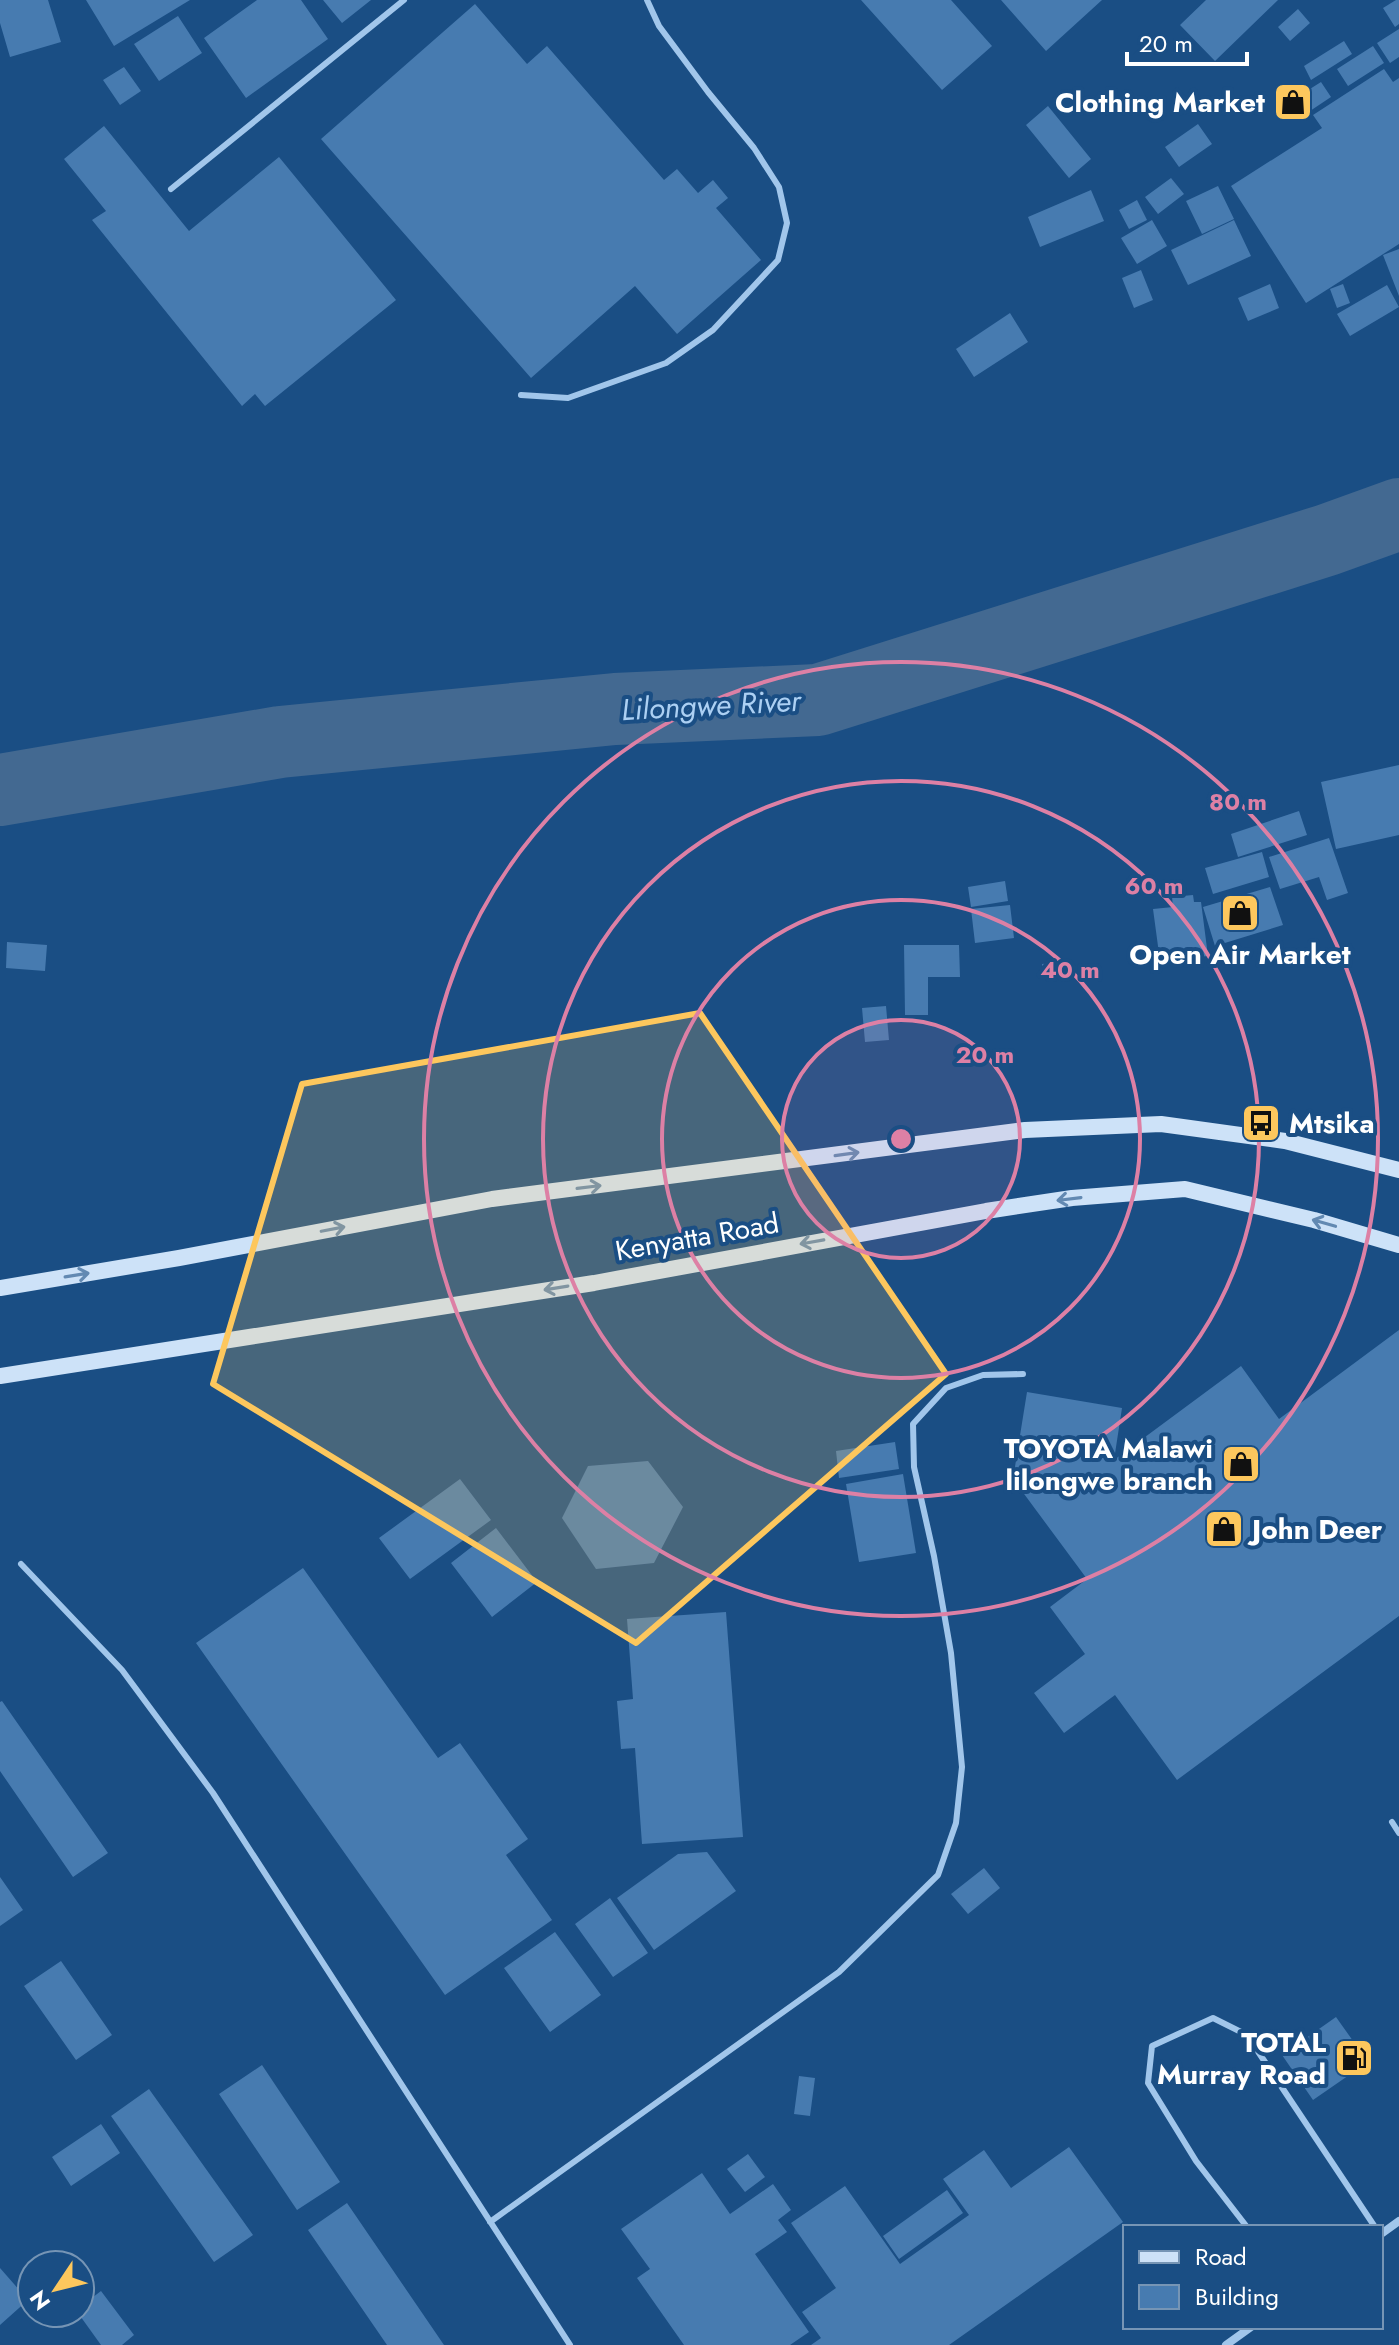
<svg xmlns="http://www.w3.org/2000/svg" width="1399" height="2345" font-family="Jost,sans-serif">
<rect width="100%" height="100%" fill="#1a4e84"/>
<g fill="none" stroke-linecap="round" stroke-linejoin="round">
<path stroke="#436991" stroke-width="72" d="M0 790 280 742 615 709 818 700 1327 540 1399 514"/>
</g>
<path fill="#477bb0" d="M0 0H48L61 42 10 57 0 23Z
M86 0H190L114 46Z
M257 0H301L328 39 246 98 204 38Z
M323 0H371L342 23Z
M861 0H951L992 46 942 90Z
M1001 0H1102L1046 51Z
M1206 0H1278L1215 61 1180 25Z
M1396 0H1399V24L1395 27 1383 8Z
M475 4 527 64 547 46 664 180 677 169 698 193 713 180 728 198 716 208 761 260 677 334 635 286 531 378 321 139Z
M1298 9 1310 23 1290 41 1278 27Z
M178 16 202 53 159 81 134 44Z
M1399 29V57L1390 63 1377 43Z
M1344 41 1352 54 1311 80 1304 66Z
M1373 46 1384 63 1348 86 1337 69Z
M124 67 141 91 120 105 103 80Z
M1384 69 1393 82 1399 78V244L1306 303 1231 186 1322 128 1313 115Z
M1321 82 1331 97 1304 115 1294 99Z
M1048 106 1091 159 1069 178 1026 125Z
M1198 124 1212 144 1179 167 1165 147Z
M104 126 189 231 279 157 396 300 265 406 255 394 242 406 92 220 106 211 64 159Z
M1171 178 1184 194 1158 214 1145 197Z
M1218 186 1234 219 1202 234 1186 201Z
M1091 190 1104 221 1040 247 1028 217Z
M1137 200 1147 220 1129 229 1119 210Z
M1152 220 1167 246 1137 264 1121 238Z
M1234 220 1251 256 1188 285 1171 250Z
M1399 249V296L1383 255Z
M1141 270 1153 300 1134 308 1122 278Z
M1270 284 1279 308 1248 321 1238 298Z
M1343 284 1350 303 1337 308 1330 289Z
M1387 285 1399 307 1350 336 1337 314Z
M1010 313 1028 342 974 377 956 349Z
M1399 765V835L1336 849 1321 782Z
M1299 811 1307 835 1238 857 1231 834Z
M1329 838 1348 893 1327 900 1319 877 1280 889 1269 857Z
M1262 852 1269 877 1213 894 1205 868Z
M1005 881 1008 901 971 907 968 887Z
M1270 887 1283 925 1215 946 1203 907Z
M1193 895 1194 902H1201L1208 956 1160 961 1153 909 1173 907 1172 897Z
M1010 905 1014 938 975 943 971 909Z
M7 942 47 945 45 971 6 968Z
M904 945H959L960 977H928V1015H905Z
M1069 961 1071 974 1044 976 1042 964Z
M886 1006 889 1040 865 1042 862 1008Z
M1399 1330V1616L1177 1780 1115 1695 1064 1733 1034 1693 1085 1654 1050 1607 1087 1579 1013 1479 1027 1392 1122 1408 1114 1460 1241 1366 1279 1419Z
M895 1442 899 1469 839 1478 836 1451Z
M648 1461 683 1507 654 1563 596 1569 562 1518 588 1466Z
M903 1474 916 1553 859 1562 846 1484Z
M460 1479 491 1520 410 1579 379 1538Z
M496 1528 537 1582 492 1617 451 1563Z
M303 1568 438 1758 460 1743 528 1839 506 1855 552 1920 445 1995 196 1643Z
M726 1612 743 1837 642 1844 635 1748 621 1749 617 1701 633 1699 627 1619Z
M2 1701 108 1853 73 1877 0 1771V1702Z
M707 1852 736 1891 654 1950 617 1898 678 1854Z
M984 1868 1000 1888 968 1914 951 1894Z
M0 1877 23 1910 0 1926Z
M610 1898 648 1953 613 1977 575 1924Z
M555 1932 601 1995 550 2032 504 1968Z
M61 1961 112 2035 76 2060 24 1986Z
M1336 2017 1368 2062 1313 2100 1282 2055Z
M262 2065 340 2182 297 2210 219 2094Z
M799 2076 815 2078 810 2116 794 2114Z
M149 2089 253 2235 214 2262 111 2116Z
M101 2124 120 2153 71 2186 52 2157Z
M1069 2147 1123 2222 949 2345H811L821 2338 802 2312 836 2288 791 2223 845 2186 900 2264 969 2215 943 2179 984 2150 1011 2188Z
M748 2154 765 2177 745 2192 727 2169Z
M702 2173 730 2214 773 2184 791 2210 778 2220 787 2232 755 2254 809 2332 790 2345H684L637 2278 650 2269 621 2229Z
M947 2190 963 2213 899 2259 883 2236Z
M347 2203 444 2345H387L308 2230Z
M0 2268 28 2300 0 2325Z
M101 2291 134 2335 122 2345H101L78 2313H80V2307Z"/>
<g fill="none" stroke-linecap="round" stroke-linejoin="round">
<path stroke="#a1c6eb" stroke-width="6" d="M171 189 404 0
M521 395 568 398 666 363 713 330 778 260 787 223 779 187 754 148 708 92 659 26 647 0
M21 1564 122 1670 213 1793 570 2345
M1392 1822 1399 1833
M490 2222 839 1972 938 1875 956 1823 962 1767 951 1653 934 1556 914 1467 913 1424 946 1388 983 1375 1023 1374
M1247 2227 1196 2161 1148 2083 1152 2046 1213 2018 1247 2035 1375 2227"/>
<path stroke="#a1c6eb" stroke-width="8" d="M1381 2234 1399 2221
M1226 2345 1251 2327"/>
<path stroke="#cde2f8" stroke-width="16" d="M0 1288 179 1258 492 1199 1025 1130 1161 1124 1285 1141 1399 1170
M0 1376 594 1283 986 1211 1072 1198 1185 1189 1314 1220 1399 1245"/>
</g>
<defs><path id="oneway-shaft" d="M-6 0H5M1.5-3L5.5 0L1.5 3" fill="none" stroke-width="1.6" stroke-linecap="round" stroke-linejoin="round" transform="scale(2)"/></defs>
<g stroke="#6289b2">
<use href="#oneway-shaft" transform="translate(847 1154) rotate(-8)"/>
<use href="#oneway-shaft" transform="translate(589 1187) rotate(-7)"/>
<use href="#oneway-shaft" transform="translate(1069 1199) rotate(173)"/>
<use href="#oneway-shaft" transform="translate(1324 1223) rotate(-164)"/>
<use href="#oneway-shaft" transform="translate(333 1229) rotate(-11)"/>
<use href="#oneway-shaft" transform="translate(812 1242) rotate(170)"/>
<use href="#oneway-shaft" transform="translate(77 1275) rotate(-9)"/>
<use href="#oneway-shaft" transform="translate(556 1288) rotate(171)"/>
</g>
<path fill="#fdc75d" fill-opacity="0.2" stroke="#fdc75d" stroke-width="6" stroke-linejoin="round" d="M700 1013 946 1374 636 1643 213 1384 302 1084Z"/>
<circle cx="901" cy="1139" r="119" fill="#dd80a5" fill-opacity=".12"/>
<g fill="none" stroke="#dd80a5" stroke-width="4">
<circle cx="901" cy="1139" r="119"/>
<circle cx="901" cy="1139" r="239"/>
<circle cx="901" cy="1139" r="358"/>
<circle cx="901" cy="1139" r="477"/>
</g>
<defs>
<symbol id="shop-square" viewBox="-11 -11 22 22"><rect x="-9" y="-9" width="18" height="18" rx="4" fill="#fdc75d" stroke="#1a4e84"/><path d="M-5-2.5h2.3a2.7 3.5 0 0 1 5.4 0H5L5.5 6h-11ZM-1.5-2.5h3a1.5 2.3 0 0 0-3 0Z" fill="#111"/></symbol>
<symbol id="bus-square" viewBox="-11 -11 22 22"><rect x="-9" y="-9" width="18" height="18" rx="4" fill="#fdc75d" stroke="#1a4e84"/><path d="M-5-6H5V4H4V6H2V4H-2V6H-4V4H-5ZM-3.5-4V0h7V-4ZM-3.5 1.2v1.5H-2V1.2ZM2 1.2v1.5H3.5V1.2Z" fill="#111"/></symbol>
<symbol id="fuel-square" viewBox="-11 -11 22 22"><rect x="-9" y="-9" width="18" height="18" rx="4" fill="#fdc75d" stroke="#1a4e84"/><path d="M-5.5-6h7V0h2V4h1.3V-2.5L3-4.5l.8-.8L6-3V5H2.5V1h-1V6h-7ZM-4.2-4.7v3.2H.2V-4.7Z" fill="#111"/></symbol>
</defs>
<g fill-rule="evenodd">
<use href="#shop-square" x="1271" y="80" width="44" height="44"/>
<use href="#shop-square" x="1218" y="891" width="44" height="44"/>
<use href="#bus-square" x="1239" y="1101" width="44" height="44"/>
<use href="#shop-square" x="1219" y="1442" width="44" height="44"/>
<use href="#shop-square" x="1202" y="1507" width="44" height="44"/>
<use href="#fuel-square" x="1332" y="2036" width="44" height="44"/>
</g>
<g text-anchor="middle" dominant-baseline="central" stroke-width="8" stroke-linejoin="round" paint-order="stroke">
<g font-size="28" font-weight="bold" fill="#fff" stroke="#1a4e84" text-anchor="end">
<text x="1265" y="102">Clothing Market</text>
<text x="1240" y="954" text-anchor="middle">Open Air Market</text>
<text x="1289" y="1123" text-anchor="start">Mtsika</text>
<text x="1213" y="1448">TOYOTA Malawi<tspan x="1213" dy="32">lilongwe branch</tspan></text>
<text x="1252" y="1529" text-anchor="start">John Deer</text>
<text x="1326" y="2042">TOTAL<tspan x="1326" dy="32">Murray Road</tspan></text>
</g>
<g font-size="28" fill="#fff" stroke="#1a4e84">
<text transform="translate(697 1237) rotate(-10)">Kenyatta Road</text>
</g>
<g font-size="30" font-style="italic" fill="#acd0f3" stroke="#1a4e84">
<text transform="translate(711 705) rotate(-3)">Lilongwe River</text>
</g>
</g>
<circle cx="901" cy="1139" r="12" fill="#dd80a5" stroke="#1a4e84" stroke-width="4"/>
<g font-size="24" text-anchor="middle" font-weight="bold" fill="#dd80a5" stroke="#1a4e84" stroke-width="8" stroke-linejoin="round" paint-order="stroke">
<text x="1238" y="810">80 m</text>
<text x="1154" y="894">60 m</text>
<text x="1070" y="978">40 m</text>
<text x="985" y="1063">20 m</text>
</g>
<rect x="1123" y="2225" width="260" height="104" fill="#1a4e84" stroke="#7695b5" stroke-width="2"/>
<rect x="1139" y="2251" width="40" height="12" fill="#cde2f8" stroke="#7695b5" stroke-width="2"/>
<text x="1195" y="2265" font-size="24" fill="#ffffff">Road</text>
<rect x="1139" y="2285" width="40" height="24" fill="#477bb0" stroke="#7695b5" stroke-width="2"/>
<text x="1195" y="2305" font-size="24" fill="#ffffff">Building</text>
<g transform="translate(56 2289) rotate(235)"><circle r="38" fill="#1a4e84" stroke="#7695b5" stroke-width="2"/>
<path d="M0-6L14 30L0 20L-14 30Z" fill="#fdc75d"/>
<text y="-12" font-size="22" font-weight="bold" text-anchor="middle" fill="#ffffff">N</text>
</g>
<path d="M1127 52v12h120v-12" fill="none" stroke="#ffffff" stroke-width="4"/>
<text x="1139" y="52" font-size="24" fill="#ffffff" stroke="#1a4e84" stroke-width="6" paint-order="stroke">20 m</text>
</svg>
